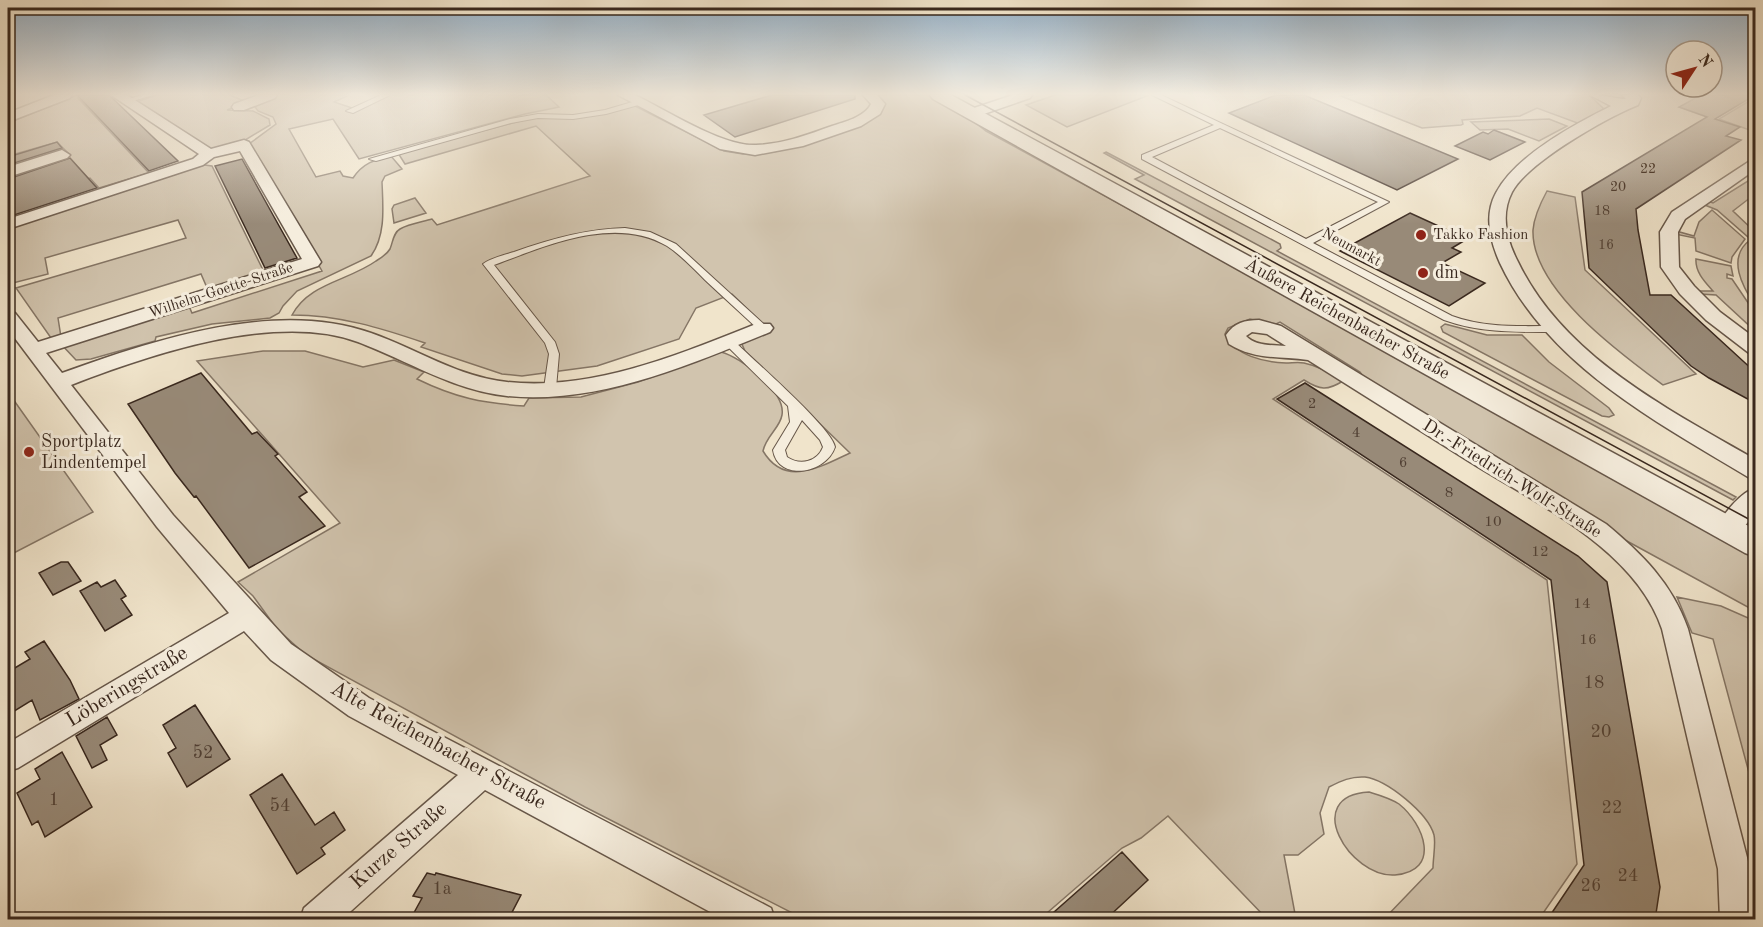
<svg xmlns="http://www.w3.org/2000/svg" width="1763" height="927" font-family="'Old Standard TT',serif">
<rect width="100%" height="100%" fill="#f0e4cb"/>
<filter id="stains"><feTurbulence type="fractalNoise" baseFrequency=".00333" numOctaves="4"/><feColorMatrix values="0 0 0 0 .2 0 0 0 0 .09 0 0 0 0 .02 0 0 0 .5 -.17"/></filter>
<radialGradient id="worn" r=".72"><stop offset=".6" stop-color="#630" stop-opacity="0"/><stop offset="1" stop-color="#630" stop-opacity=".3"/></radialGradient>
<path fill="#d1c4ae" stroke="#857666" stroke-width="1.5" d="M77 95H87L78 98 149 173 99 188 90 178 8 204V173L69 154 57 142 8 156V123Z
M157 95H234L232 96 247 102 227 110 253 111 269 119 270 125 237 145 225 148 210 149 136 102Z
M274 95H349L334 102 355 109 388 95H546L559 107 525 114 359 159 333 119 289 129 316 177 340 171 343 176 353 178C363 163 374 160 391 156L402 169 385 176 382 182C383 207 386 235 371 256L297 291 283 306 279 313 270 318 212 324 156 337 155 341 91 359 76 360 61 344 188 304 192 313 322 271 249 144 276 124 273 117 258 111 253 104Z
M878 95H927L968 117 986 131 1306 306 1755 557V611L1625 540 1365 379 1360 372 1280 322 1274 325 1250 319 1228 328 1225 334C1235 356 1264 362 1286 363 1292 363 1298 362 1304 363 1319 366 1330 373 1343 381 1327 391 1320 390 1304 380L1273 399 1547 580 1577 864 1539 919H1384L1433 868C1433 858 1436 844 1434 835 1428 813 1387 780 1365 777 1351 776 1341 781 1329 787L1320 813 1324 834 1298 855H1284L1296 919H1267L1168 816 1141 838 1122 848 1040 919H804L585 807 306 655 277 629 253 596 238 582 340 523 197 361 263 351H305L363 367 394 360 424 372 417 379C456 398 482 403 524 406L529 398 581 397 638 382 721 352C741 357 786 392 782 415 780 428 766 436 763 451 785 488 820 467 850 453L745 351 741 342 768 329 732 294 696 308 679 339 597 366 522 376 502 374 421 347 425 343C381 328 339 315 292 315 309 283 348 281 376 261 381 258 387 254 390 249 393 242 393 233 400 229 409 224 422 222 432 219L437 225 590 176 536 126 405 164 398 153 536 117 568 118 635 106 724 151 743 154 773 152 801 146 840 133 883 107V100Z
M1055 95H1143L1147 96 1067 127 1026 105Z
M1344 95H1589L1603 108 1602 112 1580 124 1537 108 1520 116 1462 120 1463 124 1461 125 1422 128 1341 96Z
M1754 98 1755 132 1719 119Z
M1549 119 1567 126 1539 141 1508 129 1480 130 1471 122Z
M1106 152 1280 244 1281 248 1277 251 1736 497 1733 500 1135 179 1144 175 1104 153Z
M197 164 212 166 264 272 208 290 201 274 58 318 61 337 51 338 16 288 186 238 178 220 45 258 48 274 13 283 8 279V227Z
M1751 179 1755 180V194L1733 211 1755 232V239L1748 237 1717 210 1700 203 1705 200 1713 203Z
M1547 191 1575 197 1585 270 1696 374 1663 385C1621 354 1531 289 1533 230 1534 217 1541 202 1547 191Z
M415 198 426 213 394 223 392 209 394 205Z
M1712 210 1745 239 1732 257 1731 263 1696 251 1695 238 1675 234 1676 231 1694 236 1699 222Z
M1750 240 1755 241V306C1743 287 1726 258 1750 240Z
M1696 259 1731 266 1733 276 1727 274V278L1732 279 1755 313V331L1716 295 1700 294 1697 291H1713C1705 282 1695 272 1696 259Z
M1445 324 1487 335H1522L1549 362 1609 408 1614 415 1609 417 1602 416 1443 332 1441 327Z
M8 392 93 512 8 556Z
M1677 597 1721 606 1755 621V795L1713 639 1692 633Z
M1369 792C1379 795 1390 798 1399 804 1424 824 1442 871 1395 875 1350 878 1300 796 1369 792Z"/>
<path fill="#988a78" stroke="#39281e" stroke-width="1.5" d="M77 95H109L178 161 149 171Z
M772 95H855V99L735 137 704 115Z
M1276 95H1304L1458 159 1397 190 1229 113Z
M1701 95H1755L1715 119 1740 127 1726 136 1741 140 1636 209 1638 230 1650 295H1671L1755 372V403L1709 378 1691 366 1589 268 1582 192 1707 117 1679 107Z
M1494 130 1525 142 1490 160 1455 146 1483 132 1488 134Z
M57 142 62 148 8 165V157Z
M70 158 97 188 8 217V179Z
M242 159 273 215 297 258 265 268 215 166Z
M1410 213 1467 239 1452 248 1461 252 1442 263 1485 283 1449 306 1340 251Z
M201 373 252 434 257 432 278 454 275 456 307 492 299 497 325 526 249 568 196 496 194 497 175 473 128 404Z
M1305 383 1578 556 1607 582 1660 887 1655 920H1547L1584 865 1551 580 1277 399Z
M61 562H68L81 581 53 595 39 573Z
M115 580 126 596 121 599 132 615 105 631 80 591 97 582 101 587Z
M44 641 70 680 79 699 40 720 32 700 8 715V672L30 659 25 652Z
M195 705 230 759 187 787 168 753 176 748 163 725Z
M107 717 117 735 100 745 107 760 92 768 76 736Z
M62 752 92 807 45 837 38 821 32 825 17 793 40 779 35 769Z
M282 774 315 825 334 812 345 830 321 848 325 854 297 874 250 795Z
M1122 852 1148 880 1105 920H1045Z
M427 873 435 875 436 873 521 895 508 920H410L422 898 413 896Z"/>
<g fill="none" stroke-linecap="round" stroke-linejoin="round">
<defs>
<path id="service" d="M142 95H153L126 103 122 101Z
M381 95H390L353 113 346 111Z
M1152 95H1161L1389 202 1313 243 1452 316C1485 328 1519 326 1554 326L1559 329 1554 332C1516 332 1480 333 1444 320L1142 159V155L1214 125ZM1220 128 1378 202 1306 239 1152 157Z
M639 100H642V104L606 114 573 119 538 118 511 123 376 161 369 159 510 119 538 114 573 115 605 110Z
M625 228 650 232 676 244 768 328 763 331 759 330C741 313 723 297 705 280 693 268 681 255 667 246 614 215 546 246 494 265L555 342 559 354 556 388 550 392 546 391 544 388 549 354 545 343 483 264C491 258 504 255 514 252 550 239 586 229 625 228Z
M729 339 733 340C751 358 832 428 835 447 826 474 778 482 773 450L790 422 788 406 725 344 724 342ZM802 420 820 440 823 447C817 462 800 466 787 457L785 450Z"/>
<path id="minor" d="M54 95H72L70 98 8 122V113Z
M111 95H127L211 149 244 140 249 142 321 262 318 266 46 353 62 373C154 340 275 299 371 333 417 349 458 377 507 382 592 391 678 355 756 324H770L773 328 770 332C689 365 597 405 507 396 453 390 408 361 358 342 276 311 149 355 71 385L173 515 291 644 369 698 771 908 775 920H725L485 790 341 920H300L304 908 458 775 349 716 271 660 244 631 18 768 8 771V743L229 613 157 527 8 329V311L15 313 38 342 302 259 240 151 214 157 203 165 8 229V219L193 159 199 154Z
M259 95H277L275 98 244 110H234L232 107 234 104Z
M618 95H635C666 110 723 147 756 145 783 144 807 135 832 126 844 122 865 117 871 104L863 95H877L885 104 880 114 861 126 803 146 755 155 720 149Z
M1013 95H1032L1030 98 978 116 973 117 966 113 968 110Z
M1590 95C1603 94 1613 99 1626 99L1622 95H1638L1641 98 1638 105C1606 118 1528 162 1512 192 1500 215 1507 241 1518 262 1564 357 1668 409 1756 460V479L1748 477C1655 421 1548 365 1500 263 1490 241 1484 215 1496 193 1515 156 1575 124 1611 106Z
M62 150 70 155 67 158 8 177V167Z
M1756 157V169L1685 219 1678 232 1679 267 1694 286 1720 312 1756 339V355L1749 353 1706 320 1680 294 1661 267 1660 232 1672 212Z
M1259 320 1281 326 1606 524C1642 554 1672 583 1688 629L1750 869 1754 920H1720L1718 869 1662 629C1635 549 1537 504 1470 462 1416 428 1362 394 1308 360 1280 356 1254 360 1229 344L1226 335C1234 323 1245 320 1259 320ZM1252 332 1267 334 1286 346C1272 345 1255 346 1246 336Z
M1756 488V512C1745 525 1737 541 1719 535L1715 529C1723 515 1740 492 1756 488Z"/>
<path id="tertiary" d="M930 95H951L1756 530V557L1745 553 933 99Z"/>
</defs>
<use href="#service" stroke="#675749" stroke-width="2"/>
<use href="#minor" stroke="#675749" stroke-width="3"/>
<use href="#tertiary" stroke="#675749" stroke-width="3"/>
<use href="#service" fill="#f5eddd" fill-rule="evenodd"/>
<use href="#minor" fill="#f5eddd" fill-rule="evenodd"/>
<use href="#tertiary" fill="#f5eddd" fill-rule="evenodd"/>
<path stroke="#39281e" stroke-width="1.5" d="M965 95 1756 523"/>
</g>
<linearGradient id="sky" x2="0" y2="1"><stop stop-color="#92aec5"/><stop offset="0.42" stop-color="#f8f3e8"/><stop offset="1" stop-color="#f8f3e8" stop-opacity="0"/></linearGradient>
<rect width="1763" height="224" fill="url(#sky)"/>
<g fill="#8f2418" stroke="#f5eddd" stroke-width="2">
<circle cx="1421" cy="235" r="6"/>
<circle cx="1423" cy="273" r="6"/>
<circle cx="29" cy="452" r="6"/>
</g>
<g text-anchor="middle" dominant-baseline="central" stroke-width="6" stroke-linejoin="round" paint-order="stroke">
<g font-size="14" fill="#514034">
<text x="1648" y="169">22</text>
<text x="1618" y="187">20</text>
<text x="1602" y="211">18</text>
<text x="1606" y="245">16</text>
</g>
<g font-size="15" fill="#39281e" stroke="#f5eddd" text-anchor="start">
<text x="1433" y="235">Takko Fashion</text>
</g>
<g font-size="15" fill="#39281e" stroke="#f5eddd">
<text transform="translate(1351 248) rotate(28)">Neumarkt</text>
<text transform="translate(221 291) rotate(-18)">Wilhelm-Goette-Straße</text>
</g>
<g font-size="15" fill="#514034">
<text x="1312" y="404">2</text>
<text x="1356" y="433">4</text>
<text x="1403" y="463">6</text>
<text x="1449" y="493">8</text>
<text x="1493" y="522">10</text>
<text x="1540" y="552">12</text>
<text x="1582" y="604">14</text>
<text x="1588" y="640">16</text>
</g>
<g font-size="18" fill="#39281e" stroke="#f5eddd" text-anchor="start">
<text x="1435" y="273">dm</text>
<text x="41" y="442">Sportplatz<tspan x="41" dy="21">Lindentempel</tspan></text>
</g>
<g font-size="18" fill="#39281e" stroke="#f5eddd">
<text transform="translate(1347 319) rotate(29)">Äußere Reichenbacher Straße</text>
<text transform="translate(1512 479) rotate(32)">Dr.-Friedrich-Wolf-Straße</text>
</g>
<g font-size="18" fill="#514034">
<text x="1594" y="683">18</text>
<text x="1601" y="732">20</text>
<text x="203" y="753">52</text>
<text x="54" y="800">1</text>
<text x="280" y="806">54</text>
<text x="1612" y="808">22</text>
<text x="1628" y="876">24</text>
<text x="1591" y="886">26</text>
<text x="442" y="889">1a</text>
</g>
<g font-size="21" fill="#39281e" stroke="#f5eddd">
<text transform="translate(127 687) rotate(-31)">Löberingstraße</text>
<text transform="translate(438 746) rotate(29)">Alte Reichenbacher Straße</text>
<text transform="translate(399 846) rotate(-41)">Kurze Straße</text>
</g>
</g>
<rect width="1763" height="927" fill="none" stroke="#f0e4cb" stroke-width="30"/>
<rect x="9" y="9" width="1745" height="909" fill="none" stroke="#39281e" stroke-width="3"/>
<rect x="15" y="15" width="1733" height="897" fill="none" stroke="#39281e" stroke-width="1.5"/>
<g transform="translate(1694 69) rotate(54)"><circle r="28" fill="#f5eddd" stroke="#aa9e91" stroke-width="1.5"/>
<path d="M0-4.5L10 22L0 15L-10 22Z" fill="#8f2418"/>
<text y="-9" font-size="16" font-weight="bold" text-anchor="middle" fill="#39281e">N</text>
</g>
<rect width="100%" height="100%" filter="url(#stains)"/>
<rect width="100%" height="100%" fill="url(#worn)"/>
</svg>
